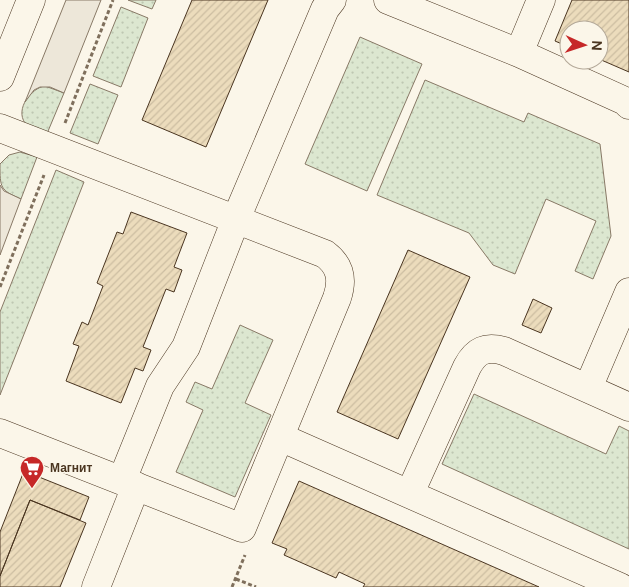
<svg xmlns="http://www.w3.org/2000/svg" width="629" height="587" font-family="'DM Sans',sans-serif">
<defs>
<pattern id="green-dots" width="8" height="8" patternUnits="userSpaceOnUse" patternTransform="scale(1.25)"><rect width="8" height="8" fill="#dce7d0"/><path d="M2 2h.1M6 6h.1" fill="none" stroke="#bec7b2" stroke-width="1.8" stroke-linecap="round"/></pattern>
<pattern id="building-hatch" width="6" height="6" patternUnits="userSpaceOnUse" patternTransform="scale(1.25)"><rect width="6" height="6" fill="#ecdcbc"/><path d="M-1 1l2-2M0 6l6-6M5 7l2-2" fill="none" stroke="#ccbda1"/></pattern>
</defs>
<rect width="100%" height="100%" fill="#fbf6e9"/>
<path fill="url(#green-dots)" stroke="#887966" d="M128 0H156L152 9Z
M121 7 148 18 121 87 93 76Z
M360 37 422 64 367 191 305 164Z
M425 80 524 122 528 113 600 144 611 236 593 279 575 271 596 221 546 199 515 274 493 265 469 233 377 195Z
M90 84 118 95 98 144 70 133Z
M45 86 64 93 46 136C40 133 29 129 25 123 15 109 31 88 45 86Z
M20 152 37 157 21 199C0 190 0 188 0 164L9 155Z
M56 170 84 182 0 395V312Z
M240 325 273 340 245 403 271 415 235 497 176 472 203 410 186 402 195 382 212 389Z
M474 394 606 454 619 426 629 431V549L442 464Z"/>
<path fill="#ede7d9" stroke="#887966" d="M66 0H101L64 93 50 87H40L34 90 25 102Z
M0 185 4 191 21 199 0 255Z"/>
<path fill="url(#building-hatch)" stroke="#4a3520" d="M192 0H268L206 147 142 120Z
M572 0H629V72L599 59V30H569V47L555 41Z
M131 212 187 233 174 267 182 270 174 292 166 289 143 347 151 350 143 371 135 368 121 403 66 381 79 346 73 344 82 322 88 325 103 286 97 283 117 232 123 234Z
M408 250 470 277 398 439 337 412Z
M533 299 552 308 541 333 522 325Z
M24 471 89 497 80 520 30 500 0 576V532Z
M299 481 539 587H363L365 584 339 572 336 578 284 555 287 549 272 543Z
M30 500 86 523 60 587H0V576Z"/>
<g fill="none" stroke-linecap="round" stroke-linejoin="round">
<defs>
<path id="minor" d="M388 0 519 53 625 101 629 105
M519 53 541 0
M0 128 325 254C341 266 343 280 337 298L242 528 0 433
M588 388 629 292
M280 437 620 587
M122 480 160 386 186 347 236 219 325 9 332 0
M410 493 467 367C476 350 486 346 504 351L629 407
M96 587 136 486"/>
<path id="major" d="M0 77 31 0"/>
</defs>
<use href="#minor" stroke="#4a3520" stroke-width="29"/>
<use href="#major" stroke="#4a3520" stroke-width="29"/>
<path stroke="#7f6f5c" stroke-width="3" stroke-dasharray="4 2.5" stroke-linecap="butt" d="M65 123 113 0
M0 287 44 175
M236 579 256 587
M232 587 245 555"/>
<use href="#minor" stroke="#fbf6e9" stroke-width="28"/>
<use href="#major" stroke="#fbf6e9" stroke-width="28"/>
</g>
<defs>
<symbol id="supermarket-pin" viewBox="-11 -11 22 30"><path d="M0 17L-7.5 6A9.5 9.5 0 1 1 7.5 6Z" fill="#c62828" stroke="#fbf6e9"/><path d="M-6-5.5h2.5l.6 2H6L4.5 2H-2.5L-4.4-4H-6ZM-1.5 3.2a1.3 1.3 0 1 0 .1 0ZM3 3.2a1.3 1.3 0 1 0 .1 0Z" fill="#fff"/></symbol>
</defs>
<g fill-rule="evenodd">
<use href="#supermarket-pin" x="18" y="454" width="28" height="38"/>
</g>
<g text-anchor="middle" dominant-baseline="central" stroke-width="4" stroke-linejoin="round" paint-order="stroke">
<g font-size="12" font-weight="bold" fill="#4a3520" stroke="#fbf6e9" text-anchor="start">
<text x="50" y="468">Магнит</text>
</g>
</g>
<g transform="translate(584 45) rotate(93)"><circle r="24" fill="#fbf6e9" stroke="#b4a999"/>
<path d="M0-4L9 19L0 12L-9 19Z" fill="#c62828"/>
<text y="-8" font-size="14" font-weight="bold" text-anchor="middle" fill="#4a3520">N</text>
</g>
</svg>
